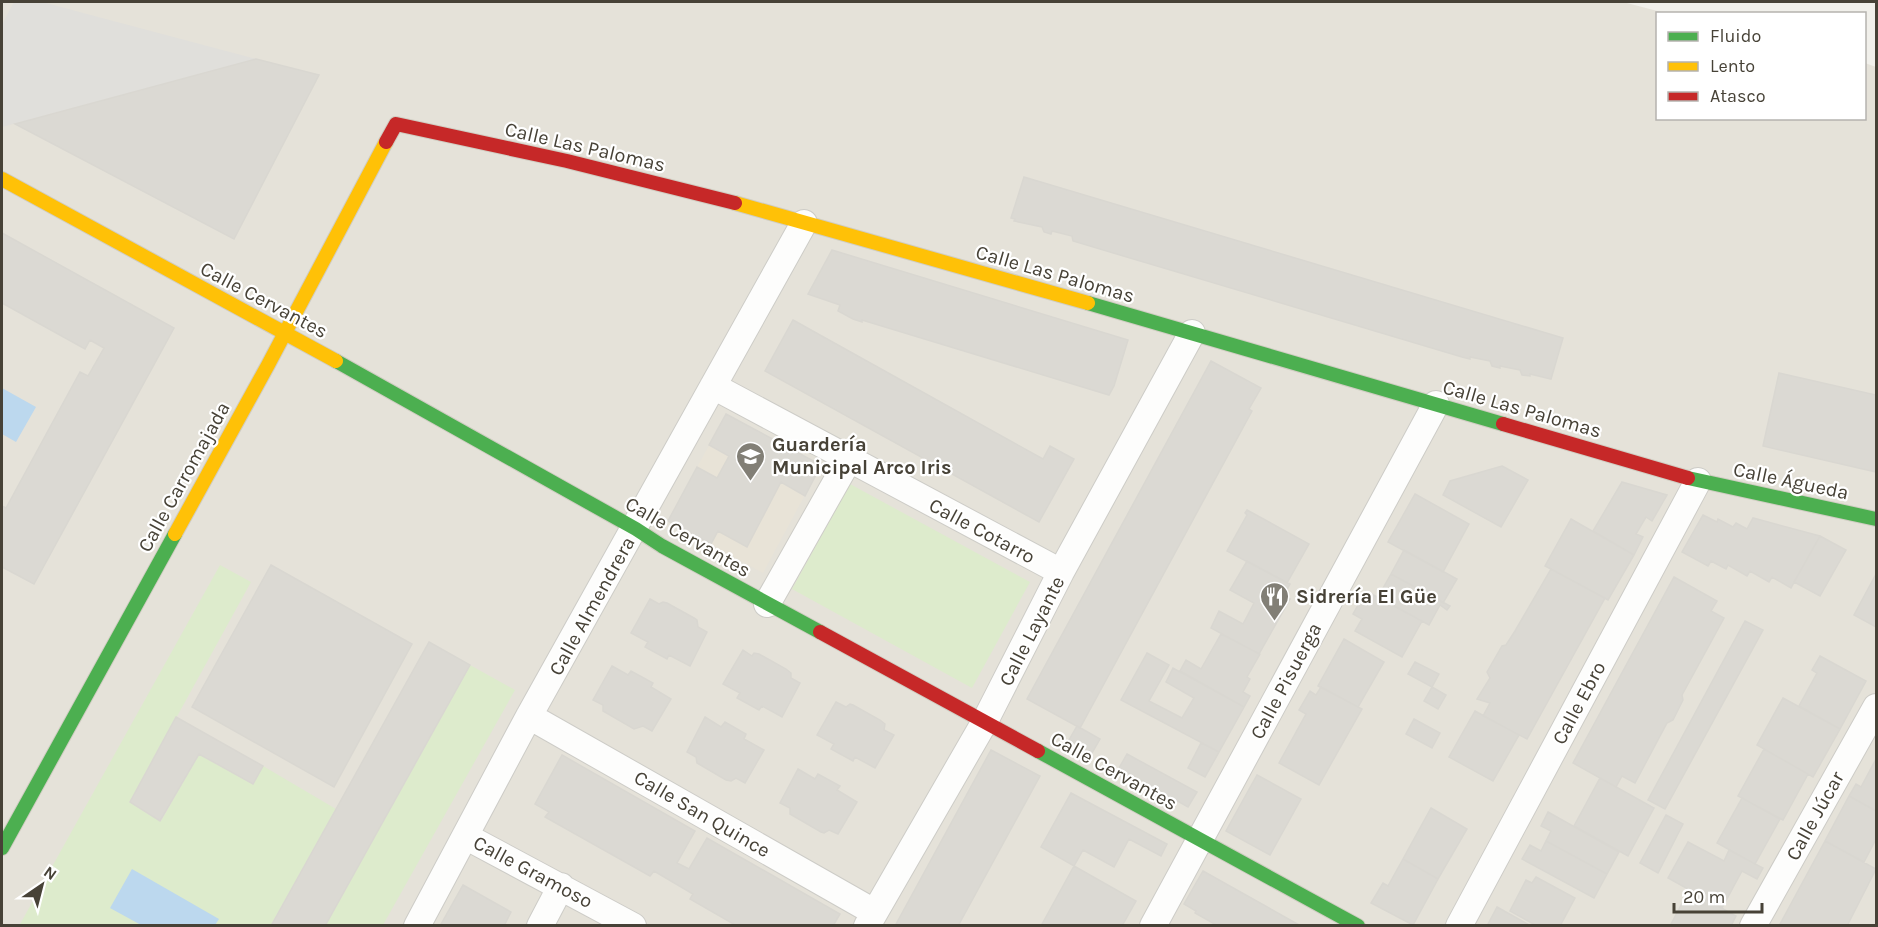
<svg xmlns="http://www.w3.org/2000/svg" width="1878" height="927" font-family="Karla,sans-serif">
<rect width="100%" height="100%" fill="#f1f0eb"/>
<path fill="#e5e2d9" d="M2 2H1623L1665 13 1658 14V118H1864L1865 63 1876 67V925L2 926Z"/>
<path fill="#e8e3d7" d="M726 414 821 465 763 573 668 521Z"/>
<path fill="#ddebcc" d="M850 484 1030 582 972 688 792 589Z
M220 565 251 582 130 802 161 821 199 754 253 784 263 766 336 809 271 925 19 926Z
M470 665 515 690 383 925 325 926Z"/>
<path fill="#e0dfdb" d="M14 2H42L256 59 2 127V25Z"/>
<path fill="#bcd8ee" d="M2 388 36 407 16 442 2 434Z
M132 869 219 919 215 925H141L110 908Z"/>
<path fill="#dbd9d3" stroke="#d9d7d1" stroke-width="1.5" d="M256 59 319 75 234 239 15 124Z
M1024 177 1563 338 1551 379 1530 374V376L1522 375 1520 370 1500 366V368L1492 366 1490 361 1470 357V359L1462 357 1073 241 1072 236 1052 231 1051 234 1044 232 1042 227 1014 221 1015 219 1011 218Z
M2 233 174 328 34 584 2 567V506L6 508 80 372 88 376 104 348 90 340 85 349 2 303Z
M832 250 1128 340 1114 386 1109 395 862 320V322L853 319 838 311 840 305 808 294Z
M793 320 1043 459 1050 446 1074 459 1039 522 765 371Z
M1211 361 1261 388 1249 409 1252 411 1080 728 1027 699Z
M1779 373 1876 395V472L1763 446Z
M726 414 821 465 805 496 781 482 747 547 718 531 711 544 668 521 697 467 717 478 729 456 709 445Z
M1502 466 1528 480 1501 527 1443 495 1450 481Z
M1622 482 1667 495 1652 521 1646 517 1636 534 1643 537 1634 555 1593 531Z
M1415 494 1469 524 1443 572 1388 542Z
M1247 510 1309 544 1287 583 1227 551 1247 515 1245 513Z
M1703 515 1717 522 1718 519 1733 527 1736 523 1747 529 1753 518 1820 536 1791 588 1772 577 1769 582 1750 571 1747 576 1728 565 1726 569 1711 561 1708 566 1682 552Z
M1571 519 1634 555 1608 600 1545 566Z
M1820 536 1846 550 1820 596 1794 582Z
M1404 550 1457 579 1443 603 1391 574Z
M1247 561 1290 584 1284 595 1290 599 1259 654 1211 628 1219 611 1243 624 1254 603 1230 590Z
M271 565 412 644 334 787 192 707Z
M1551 569 1605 598 1527 739 1483 716 1490 703 1477 699 1490 678 1487 672 1502 646 1506 645 1515 631Z
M1391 574 1450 606 1447 610 1440 605 1429 625 1378 597Z
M1876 574V627L1854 615Z
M1674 577 1717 601 1711 611 1724 618 1682 695 1683 700 1673 720 1667 723 1635 783 1622 776 1616 787 1573 763Z
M1366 591 1422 621 1402 657 1355 631 1362 619 1353 614Z
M650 599 659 604 663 602 667 603 694 618 697 620 698 627 707 632 690 666 669 655 667 659 645 647 648 642 631 633Z
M1745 621 1763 630 1665 809 1648 800Z
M1221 634 1260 654 1247 677 1250 679 1243 692 1250 696 1244 707 1180 671 1186 660 1201 669Z
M1344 639 1384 662 1358 707 1318 686Z
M429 642 470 665 325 926H271Z
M743 650 752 656 754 653 759 654 786 669 791 673V678L800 683 782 717 762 706 759 710 737 698 740 693 723 684Z
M1147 653 1169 665 1149 701 1182 718 1194 698 1166 682 1173 668 1244 707 1219 752 1121 700Z
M1820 656 1866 681 1840 729 1799 706 1817 673 1812 670Z
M1415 662 1439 674 1432 687 1408 674Z
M612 666 628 675 631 671 653 683 651 687 671 699 652 731 643 726 634 729 603 711V705L593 700Z
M1321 687 1362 709 1319 785 1279 763 1306 714 1299 710 1310 691 1316 695Z
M1432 687 1446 695 1438 709 1424 701Z
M1783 698 1840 729 1813 777 1757 745Z
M836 702 846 707 850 704 853 705 880 720 885 724 884 730 894 735 875 768 855 757 853 761 831 749 834 744 817 735Z
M1475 711 1519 735 1493 781 1449 757Z
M176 717 263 766 253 784 199 754 160 821 130 802Z
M705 717 721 727 725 722 746 734 744 739 764 750 745 783 736 778 731 781 726 780 697 763 696 757 687 752Z
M1414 719 1440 733 1432 748 1406 734Z
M1077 726 1100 739 1092 753 1069 740Z
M1201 743 1219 752 1205 777 1188 768Z
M1764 749 1808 774 1783 820 1738 796Z
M991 750 1040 776 958 926H895Z
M1127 754 1197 792 1188 807 1119 768Z
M562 755 695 831 677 863 689 869 707 838 840 914 833 926H737L690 899 693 894 654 871 650 876 545 817 549 812 535 804Z
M1876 759V811L1849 796 1856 784 1861 787Z
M798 769 815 779 818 774 840 786 837 790 857 802 838 834 829 830 824 833 821 832 790 814V808L780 803Z
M1257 775 1301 799 1270 855 1226 831Z
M1600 778 1654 808 1628 856 1574 826Z
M1071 793 1167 844 1161 856 1129 839 1114 867 1083 850 1074 866 1041 847Z
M1849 796 1876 811V839L1864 862 1825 841Z
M1742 798 1780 819 1755 864 1717 843Z
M1431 808 1467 829 1438 879 1403 859Z
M1548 812 1619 852 1607 874 1546 841 1551 831 1541 826Z
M1666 815 1683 824 1658 873 1640 863Z
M1546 841 1607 874 1594 898 1522 859 1530 845 1541 851Z
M1825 841 1876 869 1847 926H1779Z
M1688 842 1724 861 1729 850 1763 868 1757 879 1742 871 1722 908 1668 878Z
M1403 859 1438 879 1413 925 1371 903 1383 883 1388 886Z
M1074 866 1136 901 1122 926H1041Z
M1203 871 1301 926H1218L1195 913 1196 911 1184 904Z
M1536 877 1575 898 1560 926H1537L1510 911 1526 880 1532 883Z
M463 885 511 912 504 926H440Z
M1689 890 1736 916 1731 926H1670Z
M1497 907 1531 926H1487Z"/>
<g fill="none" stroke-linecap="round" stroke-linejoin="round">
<defs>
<path id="street" d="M713 386 1061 572
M767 604 849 459
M529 716 874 912
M465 836 633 926
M417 926 529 716 804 223
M540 926 561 886
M867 926 984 723 1061 572 1192 333
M1153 926 1436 404
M1459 926 1698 481
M1753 926 1876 707"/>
<path id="fast" d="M1088 303 1503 424
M336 361 636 529 662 546 820 632
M1688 478 1876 519
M1038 751 1358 926
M2 848 175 534"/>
<path id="slow" d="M2 179 336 361
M735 203 1088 303
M175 534 268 365 386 142"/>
<path id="jam" d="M386 142 396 124 567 161 735 203
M1503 424 1688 478
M820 632 1038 751"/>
</defs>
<use href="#street" stroke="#cdccc7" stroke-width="28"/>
<use href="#fast" stroke="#d0cdc2" stroke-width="16"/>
<use href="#slow" stroke="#d0cdc2" stroke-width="16"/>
<use href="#jam" stroke="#d0cdc2" stroke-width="16"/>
<use href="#street" stroke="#fdfdfc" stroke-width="26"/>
<use href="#fast" stroke="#4caf50" stroke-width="14"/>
<use href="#slow" stroke="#ffc107" stroke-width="14"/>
<use href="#jam" stroke="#c62828" stroke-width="14"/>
</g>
<defs>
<symbol id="school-pin" viewBox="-11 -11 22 30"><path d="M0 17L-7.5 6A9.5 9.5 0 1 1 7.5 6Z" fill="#827f76" stroke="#fff"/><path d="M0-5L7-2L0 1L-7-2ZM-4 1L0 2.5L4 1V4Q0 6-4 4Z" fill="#fff"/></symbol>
<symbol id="restaurant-pin" viewBox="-11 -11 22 30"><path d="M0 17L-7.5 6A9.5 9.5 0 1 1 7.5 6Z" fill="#827f76" stroke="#fff"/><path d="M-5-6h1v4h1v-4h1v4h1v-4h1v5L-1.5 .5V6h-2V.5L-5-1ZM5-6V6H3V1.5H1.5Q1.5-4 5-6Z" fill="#fff"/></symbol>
</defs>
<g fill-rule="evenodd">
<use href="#school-pin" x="734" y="440" width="33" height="45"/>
<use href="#restaurant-pin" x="1258" y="580" width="33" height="45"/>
</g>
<g text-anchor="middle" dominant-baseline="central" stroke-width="4.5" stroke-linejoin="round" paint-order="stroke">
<g font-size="20" fill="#474237" stroke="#fff">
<text transform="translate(585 147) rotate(13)">Calle Las Palomas</text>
<text transform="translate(1055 274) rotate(16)">Calle Las Palomas</text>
<text transform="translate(264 300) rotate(28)">Calle Cervantes</text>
<text transform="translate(1522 409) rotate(16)">Calle Las Palomas</text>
<text transform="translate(184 477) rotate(-61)">Calle Carromajada</text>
<text transform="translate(1791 481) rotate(12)">Calle Águeda</text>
<text transform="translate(982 531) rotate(28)">Calle Cotarro</text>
<text transform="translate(688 537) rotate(30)">Calle Cervantes</text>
<text transform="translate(592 606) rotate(-61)">Calle Almendrera</text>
<text transform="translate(1032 631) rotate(-63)">Calle Layante</text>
<text transform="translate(1286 681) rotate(-62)">Calle Pisuerga</text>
<text transform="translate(1579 703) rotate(-62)">Calle Ebro</text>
<text transform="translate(1114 771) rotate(29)">Calle Cervantes</text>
<text transform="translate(702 814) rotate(30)">Calle San Quince</text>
<text transform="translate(1815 816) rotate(-61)">Calle Júcar</text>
<text transform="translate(533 872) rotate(28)">Calle Gramoso</text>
</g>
<g font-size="20" font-weight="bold" fill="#474237" stroke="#fff" text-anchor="start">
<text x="772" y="444">Guardería<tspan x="772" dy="23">Municipal Arco Iris</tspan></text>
<text x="1296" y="596">Sidrería El Güe</text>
</g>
</g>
<rect width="1878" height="927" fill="none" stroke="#474237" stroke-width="6"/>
<rect x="1656" y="12" width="210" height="108" fill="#ffffff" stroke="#b5b3af" stroke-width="1.5"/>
<rect x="1668" y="32" width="30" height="9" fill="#4caf50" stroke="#b5b3af" stroke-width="1.5"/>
<text x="1710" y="42" font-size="18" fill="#474237">Fluido</text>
<rect x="1668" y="62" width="30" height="9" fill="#ffc107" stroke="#b5b3af" stroke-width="1.5"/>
<text x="1710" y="72" font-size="18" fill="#474237">Lento</text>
<rect x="1668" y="92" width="30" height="9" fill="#c62828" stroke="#b5b3af" stroke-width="1.5"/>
<text x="1710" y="102" font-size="18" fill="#474237">Atasco</text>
<g transform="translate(42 885) rotate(35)" stroke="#ffffff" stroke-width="4.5" paint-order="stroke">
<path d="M0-4.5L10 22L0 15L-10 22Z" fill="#474237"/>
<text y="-9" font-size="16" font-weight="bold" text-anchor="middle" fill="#474237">N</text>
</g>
<path d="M1674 903v9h88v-9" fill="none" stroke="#474237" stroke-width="3"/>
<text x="1683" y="903" font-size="18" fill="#474237" stroke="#ffffff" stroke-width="4.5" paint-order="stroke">20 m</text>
</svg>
